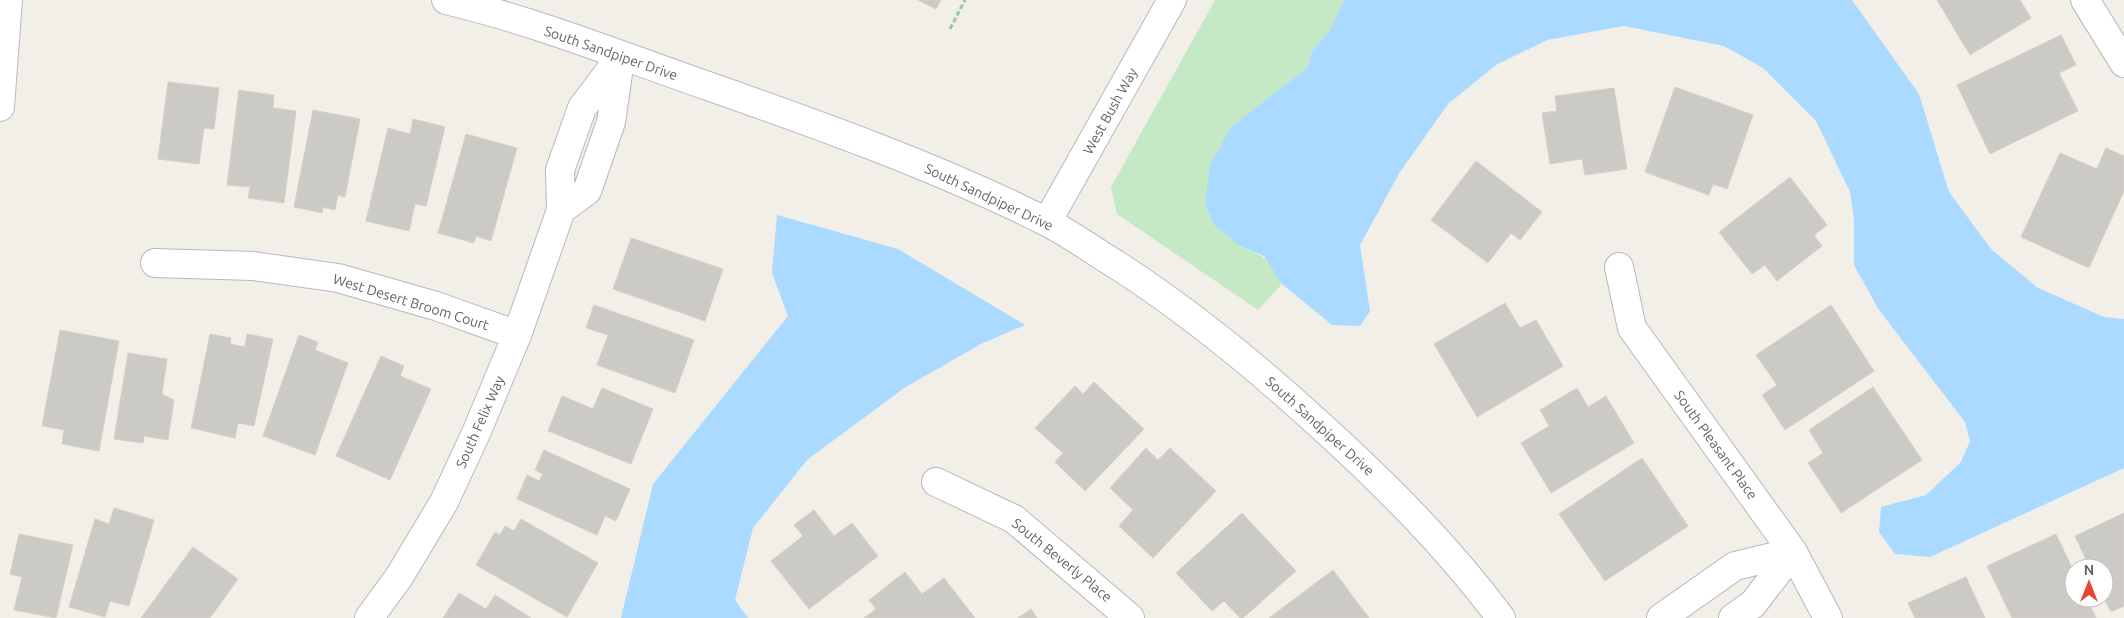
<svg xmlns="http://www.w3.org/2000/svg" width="2124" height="618" font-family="Ubuntu,sans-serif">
<rect width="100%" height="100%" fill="#f1efe8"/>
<path fill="#c5e8c5" d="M1215 0H1344L1330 30 1312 51 1308 67 1231 127 1240 246C1266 257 1270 259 1282 284L1258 310 1117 214 1111 187Z"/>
<path fill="#aadaff" d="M1344 0H1852L1919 94 1949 192 1991 249 2038 288 2104 317 2124 319V468L1930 557 1895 554 1879 532 1881 507 1926 495 1961 462 1970 441 1965 422 1879 310 1854 265V219L1850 192 1816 121 1763 68 1724 46 1624 26 1547 40 1496 65 1448 104 1400 172 1360 245 1370 311 1360 326 1332 325 1282 284 1264 256 1240 246 1214 225 1205 203 1210 165 1231 127 1308 67 1312 51 1330 30Z
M777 215 898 249 1025 325 981 344 904 388 807 460 753 528 735 600 748 618H621L653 484 788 316 772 273Z"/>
<path fill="#cccac5" stroke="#d6d1c6" d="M918 0H941L936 9Z
M1937 0H2020L2031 18 1970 55Z
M2061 35 2076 65 2059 73 2078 111 1990 154 1957 85Z
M168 82 219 88 214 129 204 128 199 164 158 159Z
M1675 87 1753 115 1727 189 1713 184 1709 195 1645 172Z
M1614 88 1627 169 1585 175 1582 159 1550 164 1542 113 1557 111 1555 96Z
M239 90 274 95 273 108 296 111 284 203 248 198 250 187 227 185Z
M313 110 360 119 345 197 338 195 335 210 323 207 322 213 294 207Z
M413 119 445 127 426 206 415 204 409 231 366 221 388 128 410 134Z
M466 134 517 148 491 241 476 236 474 243 438 233Z
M2106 148 2124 156V191L2089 268 2021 237 2060 153 2097 169Z
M1476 161 1542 212 1520 240 1511 233 1488 263 1431 220Z
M1790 177 1827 225 1814 235 1822 246 1777 281 1765 265 1752 274 1719 232Z
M631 238 723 269 705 321 613 289Z
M1505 303 1520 328 1536 320 1563 366 1477 417 1434 344Z
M594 305 694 340 675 393 597 365 608 335 586 328Z
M1831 305 1874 371 1785 430 1762 395 1777 385 1756 355Z
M60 330 119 341 99 451 62 444 64 430 42 426Z
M210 334 231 338 230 344 245 347 247 334 273 339 254 426 238 423 235 438 191 428Z
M299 335 318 342 315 350 348 363 315 455 263 436Z
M128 353 167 359 162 394 174 400 168 440 144 436 143 443 114 439Z
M381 356 404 366 400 376 431 389 390 480 336 456Z
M1094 382 1144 429 1085 491 1055 462 1063 453 1035 428 1075 386 1083 394Z
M1873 387 1922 460 1841 513 1808 463 1823 453 1809 430Z
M602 388 653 409 631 464 548 431 562 396 593 409Z
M1577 388 1588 407 1606 396 1634 443 1551 493 1521 443 1549 426 1540 410Z
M1146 448 1158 460 1170 448 1216 491 1153 558 1119 526 1133 510 1110 488Z
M544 450 630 489 616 521 605 516 597 535 517 499 527 475 539 481 543 474 535 470Z
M1642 458 1688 526 1605 581 1559 514Z
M114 508 154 520 129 606 110 601 105 617 69 607 95 519 109 524Z
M814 510 834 536 852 523 878 556 809 609 771 561 803 536 794 525Z
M1242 513 1296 571 1243 618H1240L1224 601 1212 611 1176 573Z
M2124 513V606L2111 612 2104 598V568H2090L2075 536Z
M521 519 598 563 567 617 476 565 495 532 500 535 505 526 514 531Z
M19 534 73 545 56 618 14 610 22 577 10 574Z
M2056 534 2074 572V598H2087L2096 618H2012L1987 566Z
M193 547 238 579 210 618H141Z
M1333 570 1369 618H1269Z
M905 572 922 594 944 578 975 618H864L876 609 869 600Z
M1966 577 1985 618H1915L1908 603Z
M459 593 486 609 495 595 531 618H443Z
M1031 609 1037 618H1018Z"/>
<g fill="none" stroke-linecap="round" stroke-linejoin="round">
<defs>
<path id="street" d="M2085 0 2124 63
M561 210 587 191 611 122 620 60
M155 263 253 266 338 278 436 306 517 335
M1619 267 1632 328 1793 552 1828 618
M936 482 1014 519 1130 618
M369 618 399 577 444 502 477 431 517 335 561 210 560 170 582 108 621 56
M1661 618 1735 566 1793 552
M1733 618 1753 604 1793 552"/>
<path id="secondary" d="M446 0C535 21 621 56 708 86 822 126 937 167 1045 221 1071 234 1095 252 1120 267 1192 314 1258 368 1321 426 1387 486 1448 547 1501 618
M0 107 8 0
M1047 222 1172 0"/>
</defs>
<use href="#street" stroke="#b5b8bc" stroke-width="30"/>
<use href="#secondary" stroke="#b6babf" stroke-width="30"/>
<path stroke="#9cc7a9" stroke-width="3" stroke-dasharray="5 2.5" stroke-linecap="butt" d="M950 29 965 0"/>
<use href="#street" stroke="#fff" stroke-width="28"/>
<use href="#secondary" stroke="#fff" stroke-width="28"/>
</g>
<g text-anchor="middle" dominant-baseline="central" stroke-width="4" stroke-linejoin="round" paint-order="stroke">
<g font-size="14" fill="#5f6368" stroke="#fff">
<text transform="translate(611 53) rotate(19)">South Sandpiper Drive</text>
<text transform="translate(1110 111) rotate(-61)">West Bush Way</text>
<text transform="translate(989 197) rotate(25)">South Sandpiper Drive</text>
<text transform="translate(411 302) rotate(17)">West Desert Broom Court</text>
<text transform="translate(480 422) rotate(-66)">South Felix Way</text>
<text transform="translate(1320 426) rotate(42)">South Sandpiper Drive</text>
<text transform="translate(1716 445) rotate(54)">South Pleasant Place</text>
<text transform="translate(1062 560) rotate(39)">South Beverly Place</text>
</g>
</g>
<g transform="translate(2089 583)"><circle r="24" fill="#ffffff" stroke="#bfc1c3"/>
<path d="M0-4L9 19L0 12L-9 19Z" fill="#ea4335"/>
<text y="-8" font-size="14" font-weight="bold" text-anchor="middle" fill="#5f6368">N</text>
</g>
</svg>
